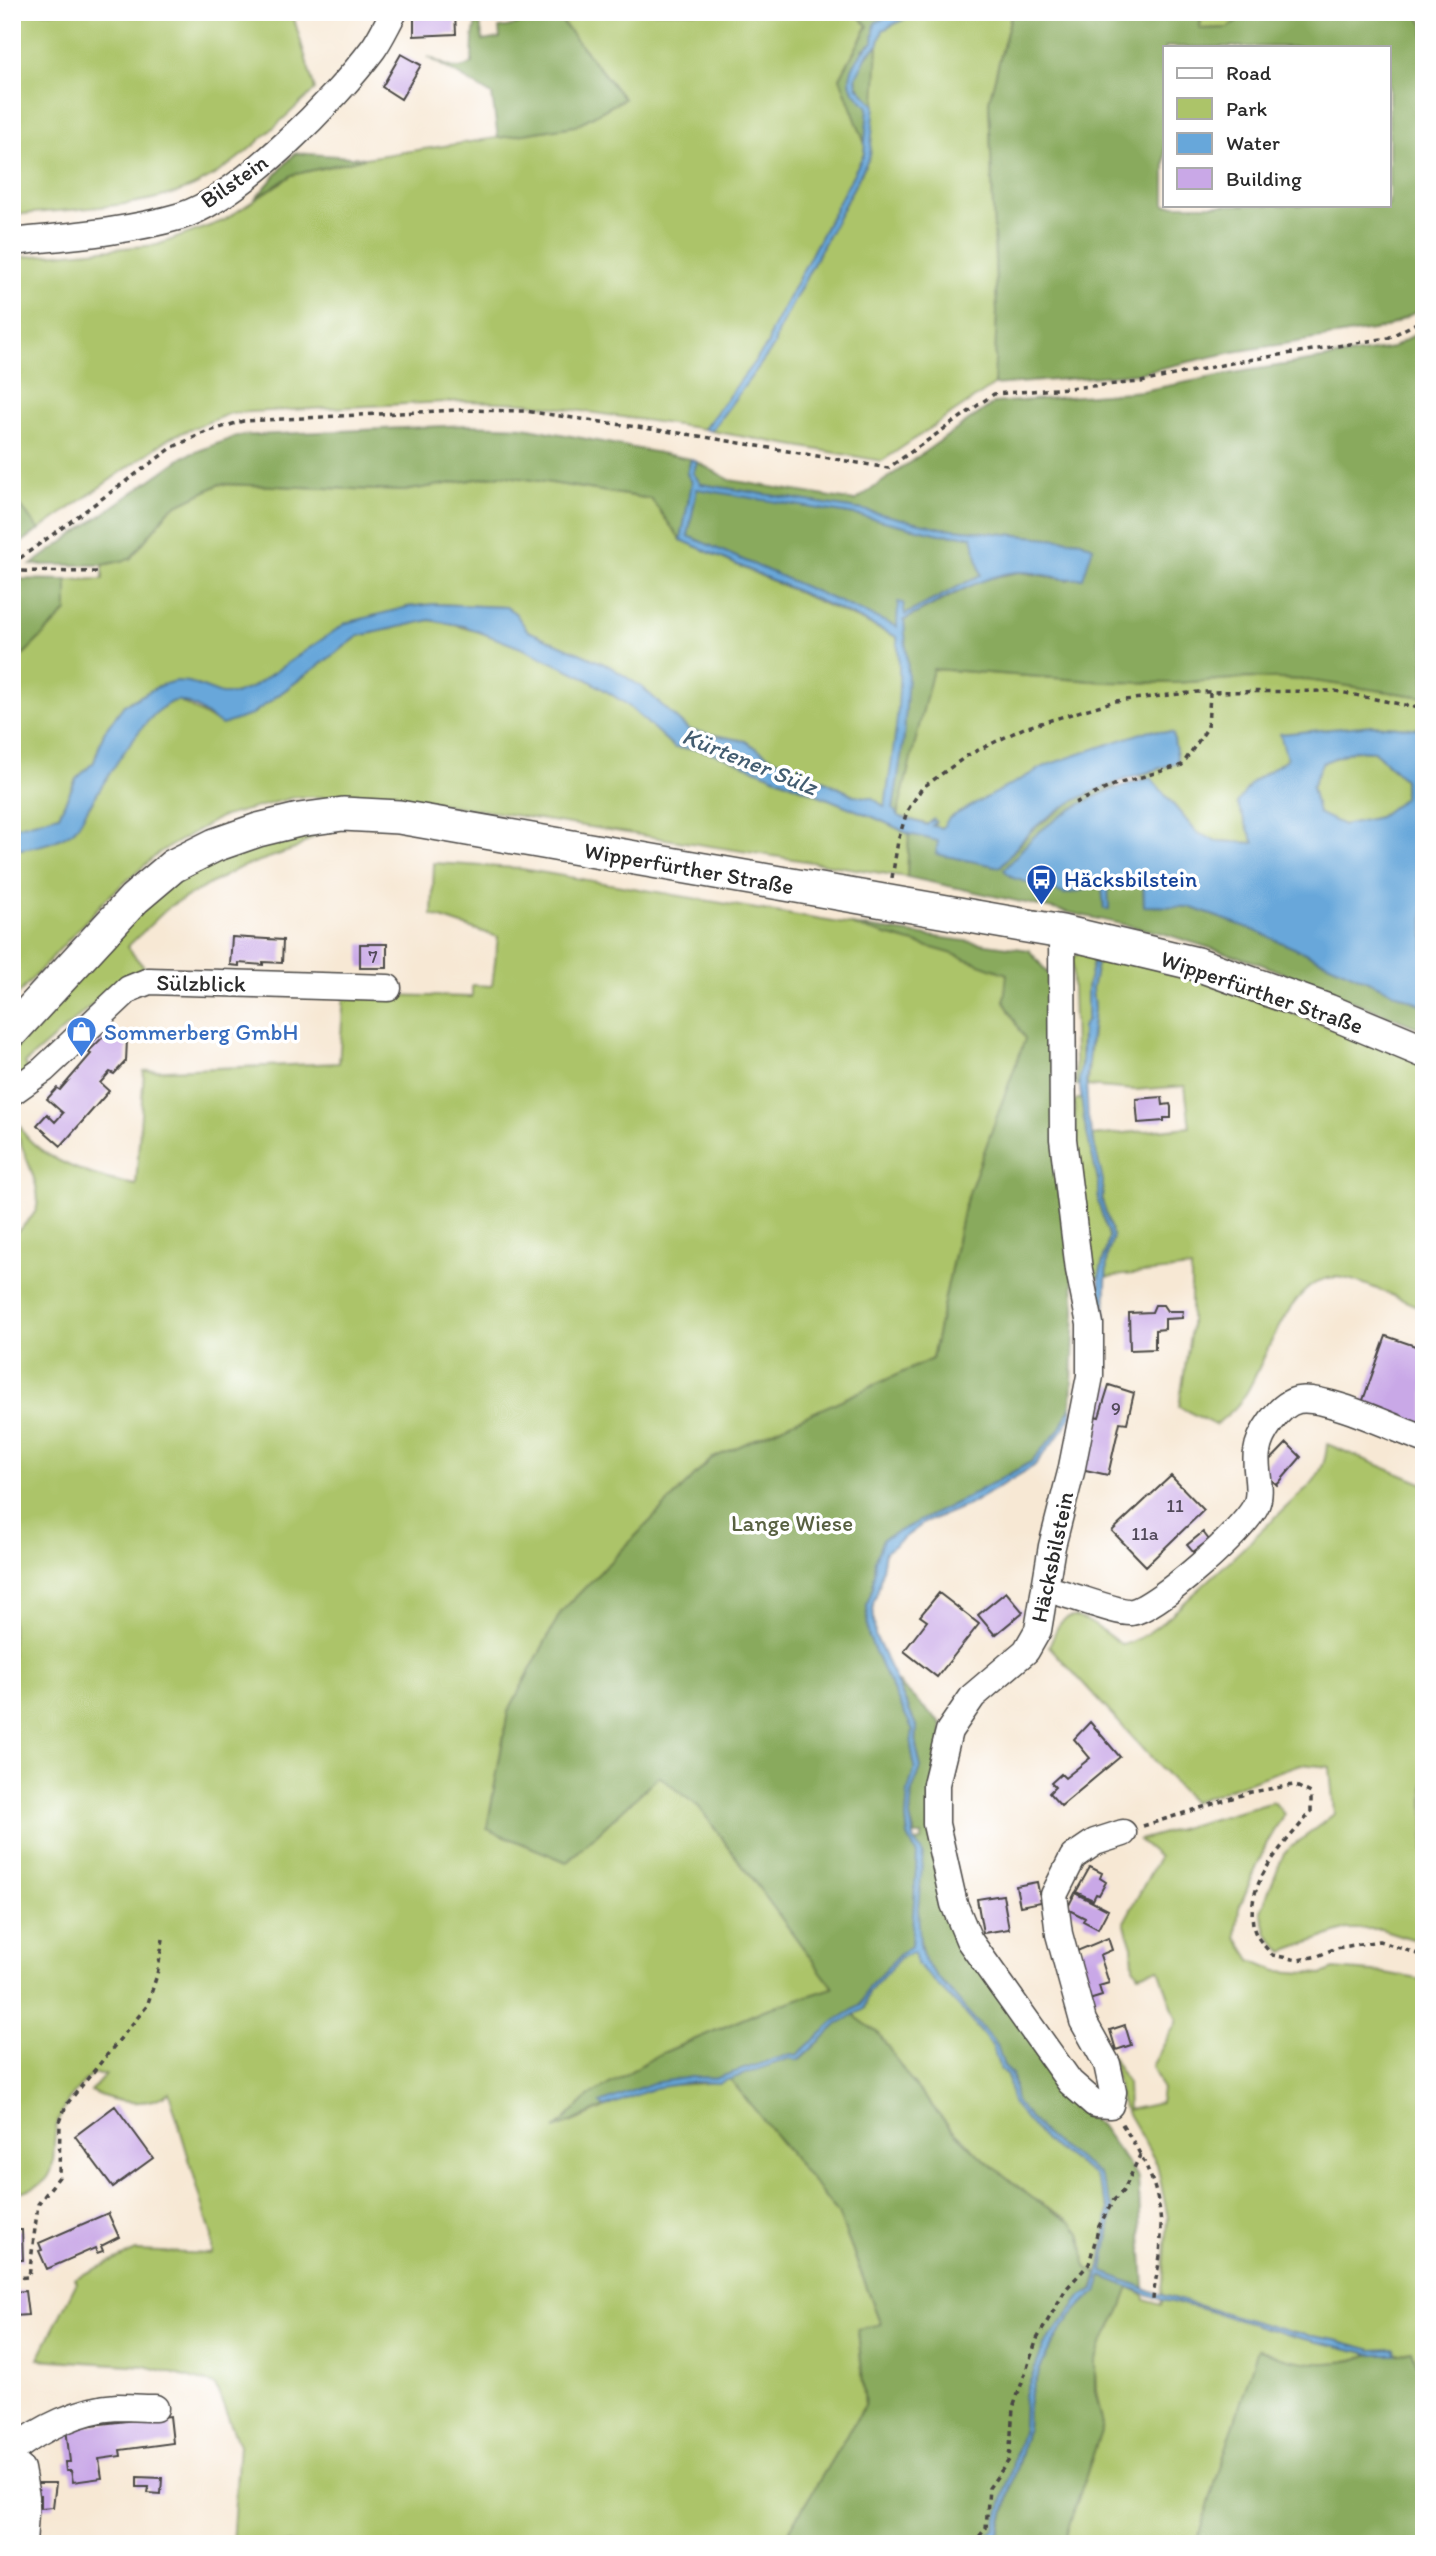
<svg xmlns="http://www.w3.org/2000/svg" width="1436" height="2556" font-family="Itim,sans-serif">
<rect width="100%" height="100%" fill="#fff"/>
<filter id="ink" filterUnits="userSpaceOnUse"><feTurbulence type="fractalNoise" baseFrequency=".0143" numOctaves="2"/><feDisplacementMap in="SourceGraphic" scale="14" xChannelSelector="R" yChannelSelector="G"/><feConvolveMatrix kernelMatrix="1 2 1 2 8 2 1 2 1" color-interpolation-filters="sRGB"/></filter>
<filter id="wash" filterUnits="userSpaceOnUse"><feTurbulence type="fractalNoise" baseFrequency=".00686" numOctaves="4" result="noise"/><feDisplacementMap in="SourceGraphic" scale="28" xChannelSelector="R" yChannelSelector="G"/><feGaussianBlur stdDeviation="1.57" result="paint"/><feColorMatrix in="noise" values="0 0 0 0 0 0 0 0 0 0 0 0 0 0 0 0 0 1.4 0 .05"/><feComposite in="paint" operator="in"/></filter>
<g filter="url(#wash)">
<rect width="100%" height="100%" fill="#f7e8d4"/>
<path fill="#acc469" stroke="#6c784a" stroke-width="2" d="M12 12H292L315 90C278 122 242 162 198 184 150 208 66 209 12 215Z
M554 12H854L868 25 840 78 865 144 864 154 771 331 768 344 704 429 527 403 465 401 231 413 171 437 39 530 12 495V258L157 245 223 221 292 175 365 158 575 126 624 99Z
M912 12H1012L989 101 997 312 994 385 882 461 711 431 774 346 777 333 870 156 878 45 883 30 910 16Z
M1201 12H1248L1228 28 1200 29Z
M501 475 651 499 681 540 897 637 901 673 896 736 885 807 872 798 854 795 815 776 774 759 745 741 689 730 643 688 609 666 528 631 515 613 506 607 434 604 407 607 251 688 234 694H220L189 682 161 685 124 705 104 732 94 762 76 779 59 815 12 828V666L67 611V580L103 579V565L130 559 171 508 220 484 404 491Z
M430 620C497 632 567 663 623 702 642 715 658 733 675 748L698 749 723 756 880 820 909 834 907 877 398 797H295L221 817 160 852 106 899 12 1001V850C31 848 59 843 74 830 80 825 84 814 89 807 107 778 144 707 178 700L212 720 251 715 359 636Z
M933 669 1107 682 1175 683 1249 678 1307 680 1424 697V729L1372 725 1287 759 1252 782 1255 843 1216 841 1197 833 1151 778 1141 780 1140 776 1178 762 942 828 897 816Z
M1354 750 1374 751 1404 780V798L1379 817 1343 825 1318 814 1312 787 1322 763Z
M324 830 295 849 239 868 170 906 127 947 148 972 108 991 25 1063 30 1074 12 1083V1052L121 925 171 884 227 852Z
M434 863 516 868 851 925 951 953 1008 974 1004 1001 1026 1039 964 1207 932 1359 711 1459 561 1612 508 1712 487 1828 567 1862 659 1775 699 1807 833 1988 764 2010 658 2055 588 2097 557 2127C590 2118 621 2097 654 2088 679 2081 706 2087 730 2079L838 2213 881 2325 858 2330 865 2405 781 2544H232L239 2445 215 2385 145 2366 38 2359 77 2282 75 2278 136 2251 212 2254V2236L169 2092C148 2109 113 2102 91 2091L106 2074H92C78 2089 63 2103 57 2124 48 2158 66 2183 18 2192V2176H12V1236C19 1229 30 1221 35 1212 48 1189 12 1137 12 1112 17 1120 21 1129 26 1136 48 1163 102 1180 136 1185L144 1071 339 1063 344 994 472 997V985L492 986 498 937 432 915Z
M1085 949 1169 967 1424 1063V1309C1401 1300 1367 1282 1343 1278 1293 1269 1267 1357 1248 1390 1240 1405 1228 1415 1215 1425L1179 1407 1191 1328V1268L1106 1277 1107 1256 1113 1237 1102 1201 1103 1181 1092 1136 1190 1127 1185 1086 1135 1090 1087 1086 1094 1009 1092 989 1097 964 1093 962 1087 989V1020L1082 1027 1080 1085H1076L1072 958Z
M1077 1099H1082L1084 1120 1098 1180V1201L1109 1237 1099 1277 1091 1278 1081 1225 1074 1103Z
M1327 1444 1424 1484V1943L1381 1929H1347L1283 1952 1267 1934 1261 1911 1284 1853 1334 1814 1330 1767 1300 1764 1192 1802 1049 1646C1052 1640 1055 1631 1059 1625 1076 1601 1108 1638 1123 1645 1152 1636 1175 1611 1197 1591 1236 1556 1273 1519 1312 1483 1322 1470 1326 1460 1327 1444Z
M1274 1802 1284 1814 1266 1845 1239 1908 1236 1936 1251 1960 1277 1971 1322 1974 1334 1969 1385 1973 1424 1980V2387L1412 2351 1396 2354 1395 2349 1372 2350 1335 2340 1294 2333 1162 2295 1168 2218 1157 2164 1121 2102 1111 2055 1127 2083 1128 2110 1160 2103 1162 2089 1152 2066 1177 2021 1159 1969 1138 1974 1133 1966 1132 1947 1124 1922 1159 1857 1139 1840Z
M914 1951 993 2047 1000 2069 1008 2075 1045 2141 1094 2175 1109 2209 1099 2274 1084 2267V2250L1080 2233 1066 2218 1031 2197 979 2155 948 2125 911 2081 879 2034 853 2015 864 2009 869 1992 901 1956Z
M1129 2287 1144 2294 1145 2300 1161 2305 1162 2300 1195 2307 1292 2336 1371 2354C1347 2364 1315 2366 1289 2360 1278 2358 1268 2352 1258 2349L1196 2544H1063L1103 2425 1096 2390 1095 2363 1100 2347 1120 2311Z"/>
<path fill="#89aa5d" stroke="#5a6a44" stroke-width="2" fill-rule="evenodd" d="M478 12 483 41 500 38 499 28 517 25 515 12H554L624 99 575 126 498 138 492 95 428 57C445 64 455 74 472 63L473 37Z
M854 12H897L875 23 873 42 863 49 852 89 869 107 865 144 840 78 868 26Z
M1012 12H1201L1200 29 1228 28 1248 12H1414L1424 23V308L1385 328 1233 352 1139 373 994 385 997 312 989 101ZM1165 47H1389V205H1165Z
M878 45 875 105C869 98 859 91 857 83 853 70 869 52 878 45Z
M295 153 365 158 292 175 254 200Z
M1424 329V697L1307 680 1249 678 1175 683 1107 682 933 669 897 816 893 810 904 737 908 673 904 620 982 580 1019 572 1069 580 1093 547 1081 541 942 528 863 510 701 484 693 473 697 462 730 480 855 501 994 403 1142 391 1239 372 1392 348Z
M466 425 524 427 691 459 687 474 692 482 681 540 651 499 501 475 404 491 220 484 171 508 130 559 103 565H31L183 457 237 436Z
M697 488 861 516 940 534 973 536 981 575 904 615 897 627 688 536Z
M12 495 39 530 12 549Z
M12 579 67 580V611L12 666Z
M1114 783 1115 787 1077 806 1036 835 1065 894 1102 886 1104 909H1109L1107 886 1143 875 1144 906 1189 907 1249 928 1424 1006V1030L1258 963 1162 933 907 877 909 834 939 841 936 854 1000 867 1032 830 1075 799Z
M851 925 1029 950 1050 976 1075 1310 1071 1406 1059 1430 1031 1462 964 1499 883 1539 875 1560 873 1587 867 1604 868 1635 882 1668 913 1730 911 1746 915 1767 908 1791 906 1818 908 1836 917 1855 911 1946 899 1955 868 1988 861 2005 835 2021 797 2055 791 2054 717 2078 692 2077 601 2103 605 2107 555 2129 588 2097 658 2055 764 2010 833 1988 699 1807 659 1776 567 1862 487 1829 508 1712 561 1612 711 1459 932 1359 964 1207 1025 1039 1004 1001 1007 974 950 953Z
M897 1682 942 1725 944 1900 1077 2110 1100 2125 1138 2178 1144 2288 1103 2272 1113 2209 1098 2173 1047 2137 1016 2102 1012 2074 1004 2067 997 2045 925 1963C920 1945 917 1926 918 1907 918 1884 927 1862 915 1842L922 1841V1835H915L910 1817 912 1791 921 1768 916 1746 917 1728Z
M853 2015 879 2034 911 2081 948 2125 979 2155 1031 2197 1072 2223 1080 2233 1084 2250 1085 2267 1098 2274 1093 2289 1082 2296 1044 2346 1024 2397 1023 2428 995 2530 986 2537V2544H781L865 2405 858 2329 881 2324 838 2213 730 2079 790 2058 800 2060 838 2024Z
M1102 2276 1129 2287 1120 2311 1100 2347 1095 2363V2390L1103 2425 1063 2544H990V2540L1000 2533C1007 2499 1018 2467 1026 2433 1029 2421 1026 2407 1030 2395 1040 2363 1068 2310 1097 2292Z
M1258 2348C1287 2362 1321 2367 1354 2360 1361 2359 1367 2354 1374 2354 1388 2353 1399 2355 1412 2351L1424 2387V2544H1196Z"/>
<path fill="#67a7da" stroke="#496982" stroke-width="2" fill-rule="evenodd" d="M897 12H912L910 16 883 30 878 45 868 53 856 77 857 86 875 105 870 156 777 333 774 346 711 431 704 429 768 344 771 331 864 154 868 107C864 102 857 96 853 90 843 75 861 51 873 42L875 23Z
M691 459 697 462 693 473 701 484 863 510 942 528 1081 541 1093 547 1083 578C1060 582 1041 571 1019 572 984 574 936 603 904 620L908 673 904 737 893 809 898 816 927 825 934 819 936 822 932 826 942 828 949 818 1047 765 1150 730 1173 733 1178 762C1127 780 1073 792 1032 830 1020 841 1011 855 1000 867L936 854 938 841 909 834 880 820 723 756 698 749 675 748 625 703 582 676 526 650 464 626 430 620 359 636 251 715 222 725C209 718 196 704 180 701 153 696 102 787 88 808 84 815 79 826 73 831 56 844 33 848 12 850V828L59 815 76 779 94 762 104 732 124 705 161 685 176 681 189 682 221 694H234L251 688 346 623 407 607 434 604 506 607 515 613 528 631 609 666 643 688 689 730 745 741 774 759 815 776 853 795 872 798 885 807C893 750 904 694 897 637L849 614 681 540 692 482 687 474ZM697 489 861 516 940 534 972 536 981 575 905 615 903 603 898 602 897 627 688 536Z
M1372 725 1424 729V1006L1249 928 1189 907 1144 906 1143 875 1108 886 1109 909H1104L1102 886 1065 894 1013 878 1004 870C1015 858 1025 844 1038 833 1071 806 1109 787 1151 778L1197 833 1216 841 1254 843 1237 803 1252 782 1287 759 1280 734ZM1354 750 1374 751 1404 779V798L1379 817 1343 825 1318 813 1312 787 1322 763Z
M1093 962 1097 963 1092 989 1094 1009 1086 1080 1088 1118 1103 1181 1102 1201 1113 1237 1107 1256 1104 1344H1100L1102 1318 1099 1277 1109 1237 1098 1201V1180L1084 1120 1079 1080 1082 1061V1027L1087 1020V989Z
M1071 1406 1072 1415 1063 1430 1034 1466 968 1505 924 1523 885 1552 879 1586 873 1604 875 1635 917 1728 916 1746 921 1768 912 1791 910 1817 915 1842 923 1854 918 1908 920 1946 925 1963 997 2045 1004 2067 1012 2074 1016 2102 1047 2137 1098 2173 1113 2208 1103 2272 1162 2295 1294 2333 1335 2340 1372 2350 1395 2349 1396 2354H1371L1292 2336 1196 2307 1162 2300 1102 2276 1097 2292C1067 2311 1040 2362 1030 2396 1026 2407 1029 2421 1026 2433 1017 2467 1007 2499 999 2533L990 2540V2544H986V2537L995 2529 1023 2428 1024 2397 1044 2346 1082 2296 1094 2289 1102 2264 1109 2209 1094 2175 1045 2141 1012 2103 1008 2075 1000 2069 993 2047 966 2014 917 1964 914 1952 901 1957 869 1992 864 2009 838 2024 799 2060 790 2058 719 2083 692 2082 655 2088 605 2107 600 2103 653 2083 692 2077 717 2078 791 2054 797 2055 835 2021 861 2005 868 1988 899 1955 911 1946 917 1855 908 1836 906 1818 908 1791 915 1767 911 1746 913 1730 882 1668 868 1635 867 1604 873 1587 875 1560 883 1539 964 1499 1031 1462 1059 1430Z"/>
<g id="blocks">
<path fill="#c9a8e7" d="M455 12 456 34 414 36V13Z
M401 54 421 65 401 99 382 87Z
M232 937 283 940 282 963 263 962V965L239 963V966L230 965Z
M360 944H387V968H360Z
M112 1028 127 1040 126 1061 114 1074 110 1072 100 1083 109 1091 61 1146 37 1125 47 1114 55 1122 63 1113 47 1099 57 1088 60 1090 91 1054 88 1052Z
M1162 1097 1163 1105 1170 1104 1171 1107V1118H1164V1121L1138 1123 1136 1099Z
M1155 1305H1163L1167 1311H1183L1182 1318 1165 1319V1329L1155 1330V1349L1130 1350 1129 1313 1152 1312Z
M1386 1336 1424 1349V1425L1362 1403Z
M1109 1385 1134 1393 1127 1423 1120 1422 1108 1475 1081 1469 1094 1416 1099 1417Z
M1287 1443 1301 1457 1277 1485 1261 1470Z
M1171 1476 1204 1510 1146 1566 1112 1531Z
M1203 1532 1209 1540 1193 1552 1187 1545Z
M1006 1592 1023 1612 995 1635 978 1615Z
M939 1593 979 1624 937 1677 904 1651 927 1621 920 1616Z
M1090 1722 1120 1757 1061 1806 1049 1793 1055 1787 1051 1783 1061 1774 1065 1778 1090 1758 1074 1739Z
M1090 1867 1102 1873 1100 1878 1106 1882 1099 1895 1096 1894 1093 1900 1076 1892Z
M1037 1882 1041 1902 1020 1906 1016 1886Z
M1075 1893 1108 1910 1098 1929 1083 1921 1085 1918 1067 1909Z
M1003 1895 1009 1929 983 1933 977 1899Z
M1108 1938 1112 1950 1100 1955 1109 1983 1099 1986 1102 1996 1089 2000 1072 1953Z
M1125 2025 1131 2045 1116 2050 1110 2030Z
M115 2106 153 2158 113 2187 75 2136Z
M108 2213 119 2237 101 2246 103 2251 97 2253 95 2248 47 2269 39 2251 42 2250 39 2243Z
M12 2230H22L23 2260H12Z
M25 2291 28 2315 13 2316 12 2292Z
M170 2416 173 2443 120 2450 121 2456 99 2459 102 2478 73 2482 71 2471H66L65 2462H70L66 2428Z
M137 2477 162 2478 161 2494 148 2493 149 2487H137Z
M36 2483H56L53 2507 41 2508V2495H36Z"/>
</g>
</g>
<g filter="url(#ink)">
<use href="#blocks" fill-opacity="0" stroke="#4a4744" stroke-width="2"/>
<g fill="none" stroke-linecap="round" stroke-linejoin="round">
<defs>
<path id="minor" d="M12 242C69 236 126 232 181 216 239 198 336 99 373 49 381 38 387 24 394 12
M1062 932 1063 1139 1079 1270 1090 1324V1376L1071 1472 1052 1546 1038 1630 1026 1651 973 1696 949 1731 936 1784V1824L954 1904 969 1940 1070 2082 1095 2104 1110 2105 1113 2092 1107 2064 1083 2021 1059 1934 1054 1895 1073 1857 1095 1842 1123 1833
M12 1092 43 1070 129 989 149 981 388 988
M1045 1589C1065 1592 1118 1614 1132 1612 1157 1608 1246 1529 1256 1505 1263 1490 1254 1469 1257 1452 1259 1435 1279 1404 1298 1400 1326 1395 1395 1429 1424 1439
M12 2451C40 2429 80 2409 117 2407 129 2407 142 2408 155 2408
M12 2462 21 2469 26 2497 23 2544"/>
<path id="major" d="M12 1031 134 899 173 866 215 845 258 830 299 820 343 814 399 817 1062 932 1197 964 1328 1011 1424 1051"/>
</defs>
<use href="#minor" stroke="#4a4744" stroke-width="29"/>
<use href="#major" stroke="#4a4744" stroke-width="36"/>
<path stroke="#4a4744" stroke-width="3.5" stroke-dasharray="5 5" stroke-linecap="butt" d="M12 564 173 447 206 432 243 421 459 410 525 411 693 435 888 468 994 394 1141 382 1236 362 1388 338 1424 319
M12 571 99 572
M1075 803 1114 785 1182 765 1208 727 1210 693
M892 878 898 841 907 811 922 788 968 755 1024 728 1115 701 1198 692 1335 691 1424 709
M1143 1826 1251 1792 1294 1785 1311 1793V1812C1284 1845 1243 1882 1254 1929 1256 1938 1267 1948 1272 1955L1298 1960 1318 1956 1336 1948 1379 1941 1424 1956
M1122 2124C1151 2169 1165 2199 1160 2254 1159 2270 1153 2286 1153 2303
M12 2278 29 2277 38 2204 59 2177 60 2122 66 2105 147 2006 157 1975 163 1939
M973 2544 986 2528 989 2488 1009 2460 1013 2408 1037 2339 1066 2289 1089 2264 1099 2226 1113 2201 1124 2190 1141 2153"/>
<use href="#minor" stroke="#fff" stroke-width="26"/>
<use href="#major" stroke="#fff" stroke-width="33"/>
</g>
</g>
<defs>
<symbol id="bus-pin" viewBox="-11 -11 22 30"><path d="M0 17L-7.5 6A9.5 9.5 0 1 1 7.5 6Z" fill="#1a4fb4" stroke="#fff"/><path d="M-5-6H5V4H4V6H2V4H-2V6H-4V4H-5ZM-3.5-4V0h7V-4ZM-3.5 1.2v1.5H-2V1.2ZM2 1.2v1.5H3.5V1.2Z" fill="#fff"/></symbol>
<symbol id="shop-pin" viewBox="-11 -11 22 30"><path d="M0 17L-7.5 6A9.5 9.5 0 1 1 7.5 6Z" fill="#3f7fe0" stroke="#fff"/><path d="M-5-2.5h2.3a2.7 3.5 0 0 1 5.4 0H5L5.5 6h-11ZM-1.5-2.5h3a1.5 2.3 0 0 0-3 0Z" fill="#fff"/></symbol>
</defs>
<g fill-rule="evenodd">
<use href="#bus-pin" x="1024" y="862" width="35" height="47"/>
<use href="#shop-pin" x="64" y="1014" width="35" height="47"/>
</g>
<g text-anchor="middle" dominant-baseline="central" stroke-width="7" stroke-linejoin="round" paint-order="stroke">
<g font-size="19" fill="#524a5a">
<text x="373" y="956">7</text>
<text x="1116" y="1408">9</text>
<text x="1175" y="1505">11</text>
<text x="1145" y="1533">11a</text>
</g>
<g font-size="23" fill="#2b2b2b" stroke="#fff">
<text transform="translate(234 181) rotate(-35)">Bilstein</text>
<text transform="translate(689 868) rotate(10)">Wipperfürther Straße</text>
<text transform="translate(201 983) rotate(1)">Sülzblick</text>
<text transform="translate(1262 992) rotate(19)">Wipperfürther Straße</text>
<text transform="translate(1052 1557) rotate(-78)">Häcksbilstein</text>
</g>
<g font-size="23" fill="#164399" stroke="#fff" text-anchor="start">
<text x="1064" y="879">Häcksbilstein</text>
</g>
<g font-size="23" fill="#366cbe" stroke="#fff" text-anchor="start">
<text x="104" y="1032">Sommerberg GmbH</text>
</g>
<g font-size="23" fill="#586141" stroke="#fff">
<text x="792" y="1523">Lange Wiese</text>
</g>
<g font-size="24" font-style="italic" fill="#435d71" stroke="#fff">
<text transform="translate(750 761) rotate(22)">Kürtener Sülz</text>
</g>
</g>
<rect width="1436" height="2556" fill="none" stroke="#fff" stroke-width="42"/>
<rect x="1163" y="46" width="228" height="161" fill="#ffffff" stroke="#aaaaaa" stroke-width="2"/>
<rect x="1177" y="68" width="35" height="10" fill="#ffffff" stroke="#aaaaaa" stroke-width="2"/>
<text x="1226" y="80" font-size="21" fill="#2b2b2b">Road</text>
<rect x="1177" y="98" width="35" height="21" fill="#acc469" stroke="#aaaaaa" stroke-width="2"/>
<text x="1226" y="116" font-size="21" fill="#2b2b2b">Park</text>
<rect x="1177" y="133" width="35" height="21" fill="#67a7da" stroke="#aaaaaa" stroke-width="2"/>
<text x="1226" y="150" font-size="21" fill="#2b2b2b">Water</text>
<rect x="1177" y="168" width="35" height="21" fill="#c9a8e7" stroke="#aaaaaa" stroke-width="2"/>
<text x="1226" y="186" font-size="21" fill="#2b2b2b">Building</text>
</svg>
